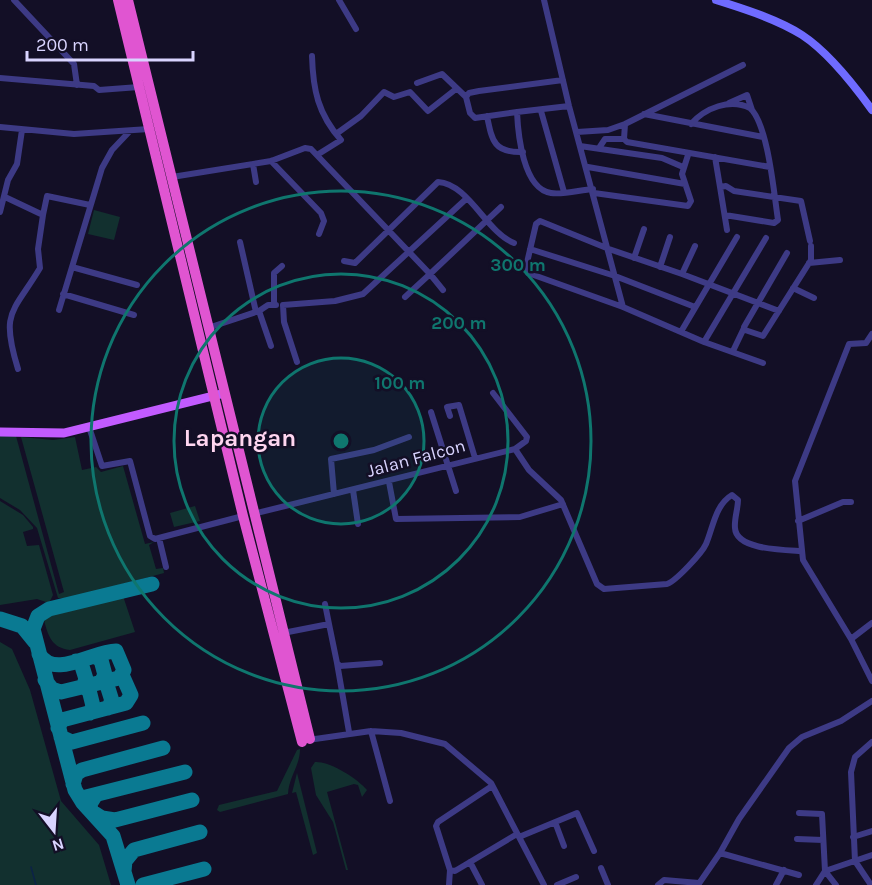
<svg xmlns="http://www.w3.org/2000/svg" width="872" height="885" font-family="Karla,sans-serif">
<rect width="100%" height="100%" fill="#130f26"/>
<path fill="#12302f" d="M94 210 120 217 114 240 88 234Z
M0 435 16 436 59 594 64 592 21 437 53 440 75 437 82 470 96 467 101 472 123 466 145 544 154 542 149 545 156 569 163 568 164 573 70 598H58L37 528 20 510 0 498Z
M0 501 23 515 33 527V529L23 532 27 546 39 545 53 595 49 603 37 599 0 605Z
M195 506 200 521 174 527 170 513Z
M123 596 135 632 70 650C52 648 48 636 44 620L47 616Z
M0 642 12 649 30 690 61 801 99 845 111 885H0Z
M300 749C300 766 289 776 288 794L220 812 217 810 219 805 277 791 297 750Z
M315 762C330 761 358 779 367 790L362 797 358 785 354 784 327 792 348 870H346L333 822 316 795 311 768Z
M297 773 317 853 313 855 296 792 292 793Z"/>
<g fill="none" stroke-linecap="round" stroke-linejoin="round">
<path stroke="#0c2248" stroke-width="1.5" d="M31 867 36 885"/>
<path stroke="#0a7a92" stroke-width="15" d="M0 619 22 626 35 642
M39 654C54 680 93 651 116 651L124 670 120 677
M94 656 101 660 105 675 101 682 107 685 112 701 108 708
M76 661 81 663 86 679 83 687 89 690 93 706 90 713
M45 680 52 689 61 692 123 677 131 695 126 703 62 720 58 728
M61 737 72 742 143 723
M73 784 76 774 82 770 163 748
M95 796 90 804 91 811 102 818 115 820 192 800
M86 797 185 772
M124 871 125 861 134 850 200 832
M128 885 113 836 83 803 75 790 33 629 38 616 49 609 152 584
M143 885 204 869"/>
<path stroke="#3d3a85" stroke-width="6" d="M14 0 74 64 77 85
M339 0 356 29
M544 0 569 106 623 307
M312 56C313 90 318 114 341 140L317 155
M0 78 94 86 99 90 139 87
M417 83 442 74 466 97
M729 103 747 95 752 110
M569 106 517 112C518 134 523 189 551 193 563 195 580 190 593 189
M541 111 564 192
M517 112 475 118 470 113 466 97 469 93 479 91 563 80
M644 114 763 137
M487 116C492 141 494 153 523 152
M625 124 624 139 627 142 770 167
M691 124C705 108 730 98 750 108 768 124 774 194 778 220L774 223 725 215
M0 127 74 134 149 129
M577 132 608 130 625 124 743 65
M336 134 361 116 384 92 394 97 410 92 428 111 456 89
M580 146 662 158 683 167
M599 148 605 139H624
M715 157 720 187 726 186 734 191 801 201 810 241
M271 161 321 213 324 221 319 234
M253 164 256 182
M588 167 685 184
M172 177 271 161 305 148 311 149 430 274 405 297
M720 187 727 230
M594 193 688 206 691 201 682 174 688 155
M5 197 43 215 38 249 40 268C13 313 0 311 18 369
M0 212 8 180 17 164 22 130
M43 215 47 196 90 205
M240 242 256 312
M530 249 615 276 695 307
M787 253 744 327 745 330 763 336 811 260V246
M634 258 644 229
M344 261 355 263 438 182C469 184 486 232 514 243
M809 263 840 260
M72 267 137 285
M660 267 670 237
M682 274 695 246
M793 288 814 298
M443 290 430 274 501 207
M63 294 134 315
M274 305V273L282 266
M59 310 102 168 112 150 129 132
M259 311 268 305H276
M208 328 259 311 271 346
M682 330 737 237
M872 334 866 343 849 344 795 481 803 560 851 639 872 623
M704 342 766 238
M733 351 744 328
M297 362 284 322 283 305 335 301 363 294 466 199
M763 363 704 342 623 307 528 273 526 267 536 224 540 221 609 249 682 274 779 311
M431 412 456 491
M450 416 447 407 459 405 475 458
M89 427 102 466 130 461 150 536 155 539 243 516
M515 449 529 470 561 500 597 584 604 589 667 584C676 581 702 553 706 544 713 528 715 505 732 495L738 500C738 509 734 519 735 528 736 550 785 550 801 551
M389 482 396 519 520 517 563 504
M353 490 358 524
M334 494 331 459 374 450 409 437
M253 514 515 449 526 441 527 437 493 393
M798 521 843 502H851
M159 538 166 567
M325 604 329 624
M283 633 329 624 337 663 340 666 380 663
M851 639 872 681
M337 663 349 732
M371 731 390 801
M308 740 371 731 401 733 445 744 491 783 544 885
M492 786 438 822 436 826 450 870 455 871 517 834
M799 813 822 814 825 871 836 885
M555 822 564 846
M519 837 577 813 594 851
M853 837 872 831
M797 839 823 840
M720 853 739 819 789 748 802 737 841 721 872 701
M470 862 482 885
M601 868 608 885
M449 885 450 870
M557 885 576 877
M658 885 664 880 699 883
M698 885 720 853 799 875
M776 885 784 870
M816 885 825 871 872 855
M871 885 855 861 851 772 855 757 872 742"/>
<path stroke="#6f6bff" stroke-width="8" d="M716 0C744 9 777 19 802 35 828 52 854 85 872 110"/>
<path stroke="#c25bff" stroke-width="9" d="M0 432 64 433 221 394"/>
<path stroke="#e055d1" stroke-width="10" d="M118 0 243 516 302 742
M128 0 310 739"/>
</g>
<circle cx="341" cy="441" r="83" fill="#0f766e" fill-opacity=".12"/>
<g fill="none" stroke="#0f766e" stroke-width="3">
<circle cx="341" cy="441" r="83"/>
<circle cx="341" cy="441" r="167"/>
<circle cx="341" cy="441" r="250"/>
</g>
<g text-anchor="middle" dominant-baseline="central" stroke-width="5" stroke-linejoin="round" paint-order="stroke">
<g font-size="18" fill="#d9d4ff" stroke="#130f26">
<text transform="translate(416 458) rotate(-15)">Jalan Falcon</text>
</g>
<g font-size="24" font-weight="bold" fill="#ffd6f0" stroke="#130f26">
<text x="240" y="438">Lapangan</text>
</g>
</g>
<circle cx="341" cy="441" r="9" fill="#0f766e" stroke="#130f26" stroke-width="3"/>
<g font-size="18" text-anchor="middle" font-weight="bold" fill="#0f766e" stroke="#130f26" stroke-width="5" stroke-linejoin="round" paint-order="stroke">
<text x="518" y="271">300 m</text>
<text x="459" y="329">200 m</text>
<text x="400" y="389">100 m</text>
</g>
<g transform="translate(54 831) rotate(163)" stroke="#130f26" stroke-width="4.5" paint-order="stroke">
<path d="M0-4.5L10 22L0 15L-10 22Z" fill="#d9d4ff"/>
<text y="-9" font-size="16" font-weight="bold" text-anchor="middle" fill="#d9d4ff">N</text>
</g>
<path d="M27 51v9h166v-9" fill="none" stroke="#d9d4ff" stroke-width="3"/>
<text x="36" y="51" font-size="18" fill="#d9d4ff" stroke="#130f26" stroke-width="4.5" paint-order="stroke">200 m</text>
</svg>
